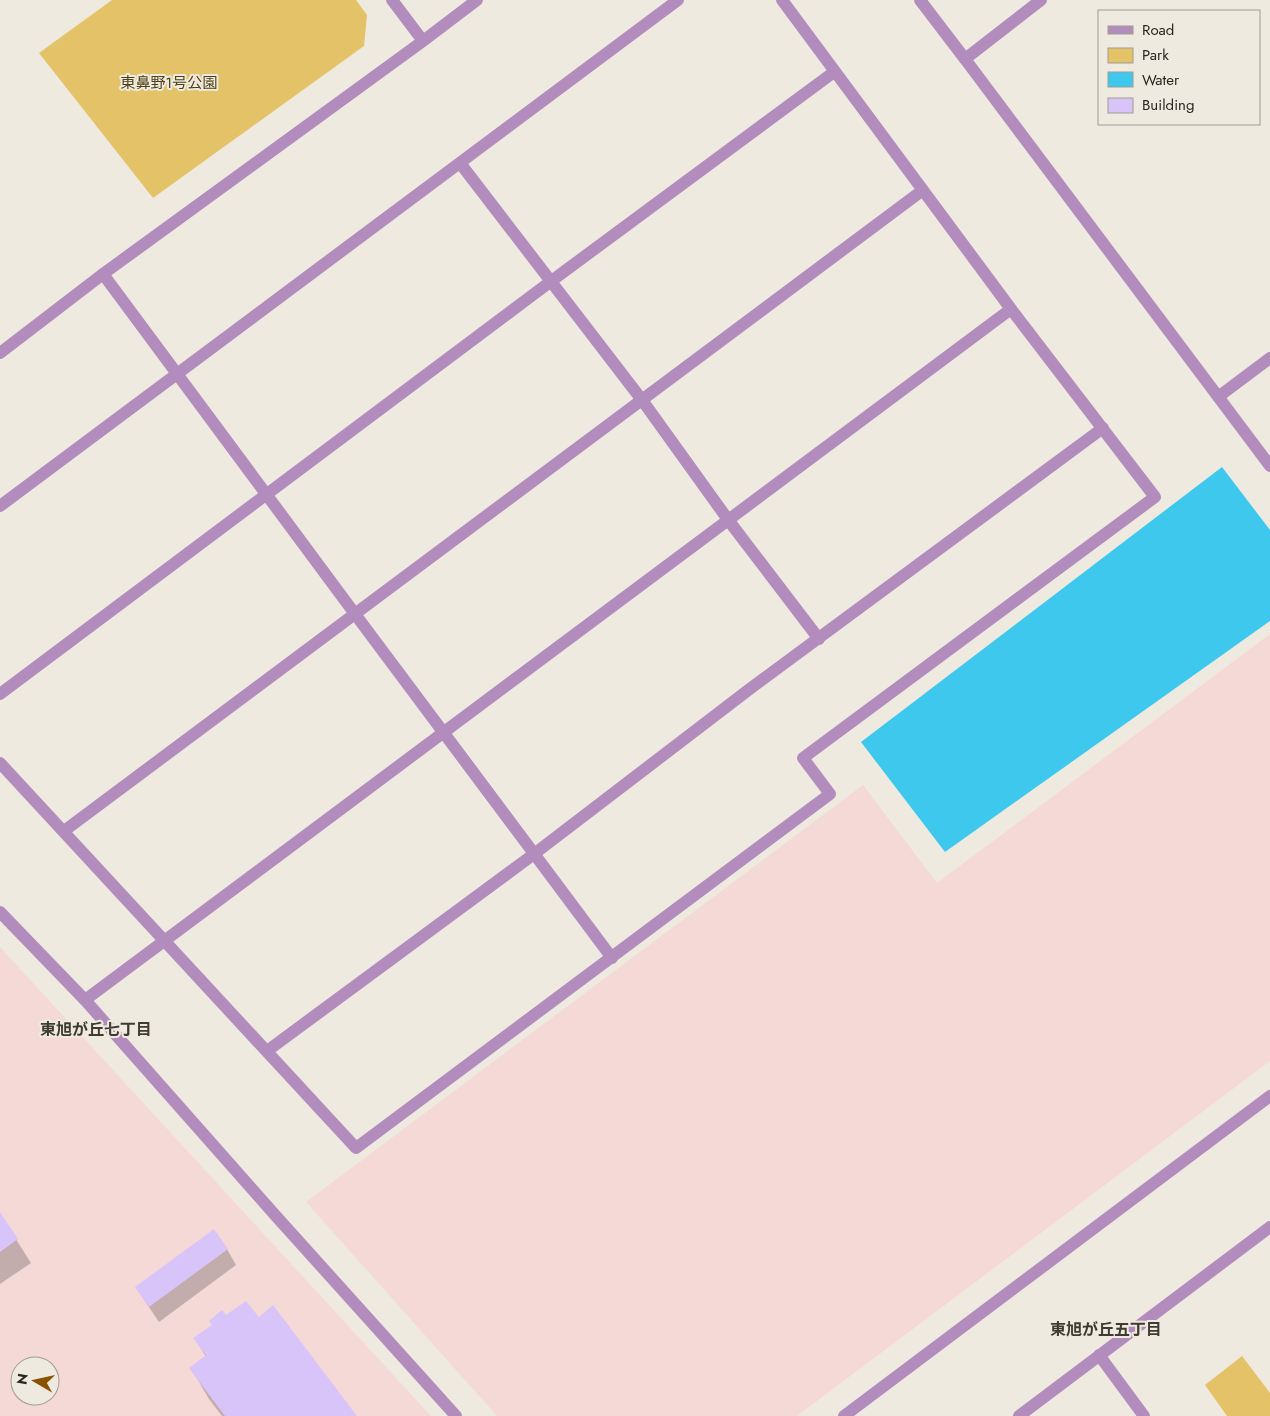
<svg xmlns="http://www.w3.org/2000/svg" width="1270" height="1416" font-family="Jost,'Noto Sans JP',sans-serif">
<rect width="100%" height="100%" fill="#efeadf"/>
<path fill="#f4d9d7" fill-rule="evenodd" d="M1270 634V1061L797 1416H497L306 1202 863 785 937 883Z
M0 947 431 1416H0ZM20 1366H50V1396H20Z"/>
<path fill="#e4c267" d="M112 0H356L367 15 364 46 153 198 39 53Z
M1242 1356 1270 1393V1416H1227L1205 1385Z"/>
<path fill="#3fc8ed" d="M1222 467 1270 530V621L945 852 861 742Z"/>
<path fill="#0003" d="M0 1214 31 1263 0 1284Z
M227 1249 236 1265 159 1322 136 1288Z
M226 1316 258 1318 355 1416H222L209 1399 191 1368 206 1357 195 1338Z"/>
<path fill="#d8c4f8" d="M0 1212 18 1239 0 1252Z
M214 1229 228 1249 149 1307 135 1287Z
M246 1301 259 1317 273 1305 357 1416H225L189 1368 206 1355 193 1338 212 1325 209 1321 222 1310 226 1315Z"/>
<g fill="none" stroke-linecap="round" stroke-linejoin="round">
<path stroke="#b38cbe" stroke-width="12" d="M1041 0 965 59 1270 466
M460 163 642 400 729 521 819 639
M103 274 355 614 612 958
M1218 397 1270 358
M0 506 678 0
M0 694 550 282 834 72
M0 763 356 1148 830 794 803 758 1155 497 1011 309 782 0
M64 831 923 190
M85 1000 1011 309
M267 1051 534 854 751 688 1103 428
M1099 1355 1144 1416
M1019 1416 1270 1227"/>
<path stroke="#b38cbe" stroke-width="12" d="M920 0 965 59
M423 41 477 0
M0 353 103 274 423 41 392 0
M0 912 85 1000 275 1215 456 1416
M844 1416 1270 1096"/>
</g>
<g text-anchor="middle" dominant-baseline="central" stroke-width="4" stroke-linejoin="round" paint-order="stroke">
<g font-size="15" fill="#4f4016" stroke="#efeadf">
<text x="169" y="83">東鼻野1号公園</text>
</g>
<g font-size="16" font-weight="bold" fill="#3f3b32" stroke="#efeadf">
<text x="96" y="1029">東旭が丘七丁目</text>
<text x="1106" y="1329">東旭が丘五丁目</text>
</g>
</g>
<rect x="1098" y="10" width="162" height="115" fill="#efeadf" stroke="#9f9c93"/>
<rect x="1108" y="26" width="25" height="8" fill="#b38cbe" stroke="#9f9c93"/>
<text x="1142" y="35" font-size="15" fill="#272621">Road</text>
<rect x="1108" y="48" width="25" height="15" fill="#e4c267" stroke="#9f9c93"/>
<text x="1142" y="60" font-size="15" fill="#272621">Park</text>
<rect x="1108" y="72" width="25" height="15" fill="#3fc8ed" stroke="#9f9c93"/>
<text x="1142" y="85" font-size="15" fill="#272621">Water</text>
<rect x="1108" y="98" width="25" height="15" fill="#d8c4f8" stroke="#9f9c93"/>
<text x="1142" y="110" font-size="15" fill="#272621">Building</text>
<g transform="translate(35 1381) rotate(279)"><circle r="24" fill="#efeadf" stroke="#9f9c93"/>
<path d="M0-4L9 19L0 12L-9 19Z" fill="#885200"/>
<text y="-8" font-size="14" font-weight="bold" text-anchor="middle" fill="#272621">N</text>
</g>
</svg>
